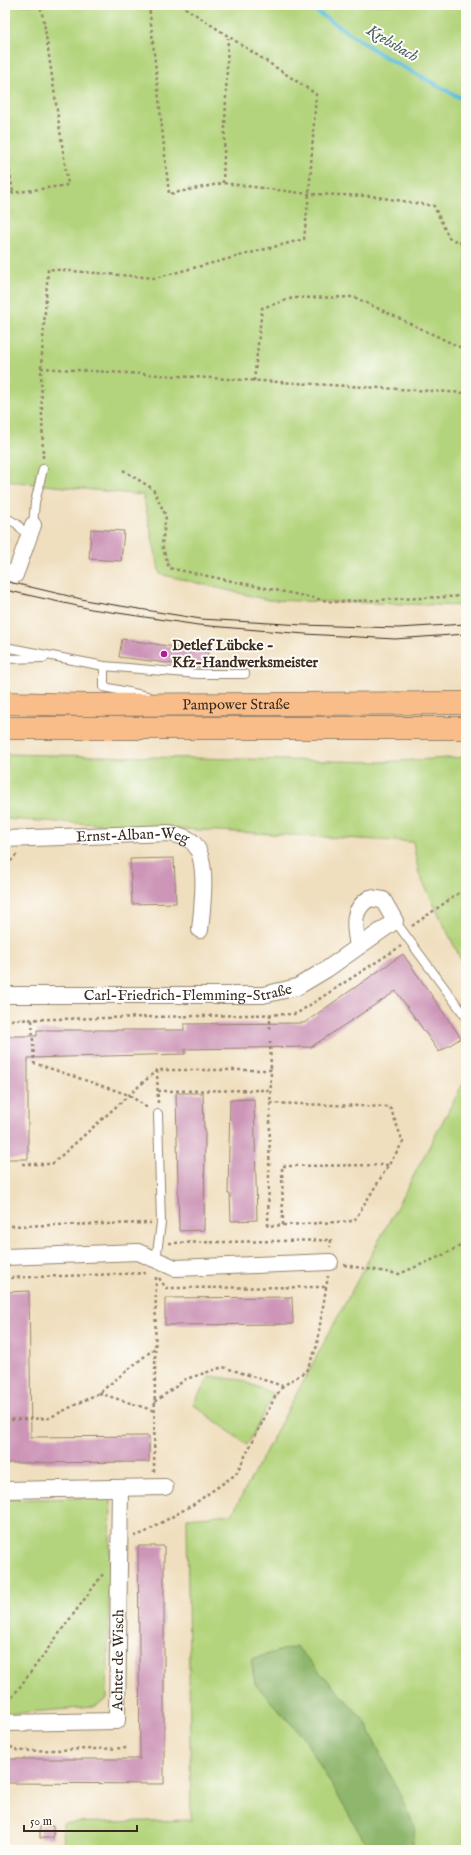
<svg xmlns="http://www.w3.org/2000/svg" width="471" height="1855" font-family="'IM FELL English',serif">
<rect width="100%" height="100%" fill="#fdfcf7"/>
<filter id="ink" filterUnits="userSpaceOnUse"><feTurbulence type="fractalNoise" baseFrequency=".025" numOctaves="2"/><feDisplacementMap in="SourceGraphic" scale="8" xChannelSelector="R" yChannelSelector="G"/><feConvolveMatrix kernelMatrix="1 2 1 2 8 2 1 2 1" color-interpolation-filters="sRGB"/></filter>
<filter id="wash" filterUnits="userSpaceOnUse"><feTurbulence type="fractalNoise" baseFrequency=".012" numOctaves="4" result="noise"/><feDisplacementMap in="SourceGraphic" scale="16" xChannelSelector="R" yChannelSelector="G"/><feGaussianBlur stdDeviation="0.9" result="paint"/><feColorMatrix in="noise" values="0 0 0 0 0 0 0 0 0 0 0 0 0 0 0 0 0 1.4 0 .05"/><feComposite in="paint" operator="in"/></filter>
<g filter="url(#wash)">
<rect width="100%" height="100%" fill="#f0dfbf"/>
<path fill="#b3d47c" stroke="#777f4d" d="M5 5H466V606L268 600 160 574 143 495 5 481Z
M5 754 381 762 466 757V970L419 874 413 842 5 819Z
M466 1078V1850H64L63 1823 191 1820 187 1518 232 1514Z
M210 1376 240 1380 274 1394 247 1445 193 1404Z
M111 1497 107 1699 94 1707 5 1714V1500Z"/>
<path fill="#8eb66c" stroke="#647045" d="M296 1646 365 1721 415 1827 412 1850H374L363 1839 304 1738 255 1684 251 1659Z"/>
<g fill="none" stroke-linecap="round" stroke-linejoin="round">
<path stroke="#5dbedc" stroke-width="4.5" d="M307 5 385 57 466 101"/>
</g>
<g id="blocks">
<path fill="#cd96b8" d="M91 529 124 531 121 561 89 559Z
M122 639 208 652 206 668 119 657Z
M174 858 176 903 132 904 130 859Z
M403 954 461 1038 439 1052 396 991 311 1047 185 1049V1054L28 1058V1159H5V1036H37V1030H184V1024L304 1023Z
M176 1093H203L204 1128H205L204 1230 179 1231Z
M254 1099 257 1220 231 1221 230 1194H228L230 1100Z
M29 1291 31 1437 149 1436V1462L5 1463V1292Z
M292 1297 293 1324 165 1325V1298Z
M138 1546H164V1784L5 1783V1759H140Z
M40 1826H53V1838H40Z"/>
</g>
</g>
<g filter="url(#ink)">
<use href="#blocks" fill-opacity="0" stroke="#96846e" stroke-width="1"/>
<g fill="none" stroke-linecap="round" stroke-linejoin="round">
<defs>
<path id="lane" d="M5 517 17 524 29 538
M33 525 35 502 43 469
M5 647 104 666V687L147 696
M5 659 44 658
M104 666 198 674H245
M395 921 466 1017
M156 1260 161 1223 158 1114"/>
<g id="street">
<path d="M5 572 15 575 33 525"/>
<path id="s1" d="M5 839 170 833C176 835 183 836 188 839 211 850 202 908 200 930"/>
<path id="s2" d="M5 995H263L297 987 327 969 395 921 383 900 370 898C350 910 355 927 358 947"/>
<path d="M5 1257 138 1252 175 1268 330 1262"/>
<path d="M5 1490 165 1487"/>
<path id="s3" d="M5 1723 117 1721 120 1488"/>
</g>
<g id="primary">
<path id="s4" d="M5 703 85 705 466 703"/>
<path d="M5 728H466"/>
</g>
</defs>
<use href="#lane" stroke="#96846e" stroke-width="10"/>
<use href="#street" stroke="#96846e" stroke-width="18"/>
<use href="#primary" stroke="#96846e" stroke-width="24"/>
<path stroke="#96846e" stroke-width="2.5" stroke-dasharray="3 3" stroke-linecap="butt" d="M149 5 169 194 223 183 309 194 371 196 434 206 449 238 466 245
M5 147 13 192
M223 183 228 38
M5 194 68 185 44 22 40 5
M41 368 466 393
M254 381 262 308 293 298 354 297 466 350
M43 458 41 368 48 269 155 278 304 239 309 194 316 94 181 5
M123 470 153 489 166 516 162 545 169 568 333 602 466 596
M5 862H10L17 854
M412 926 466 888
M270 1014V1030
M5 1020 296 1014 401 946
M32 1020 34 1063 129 1095 149 1109
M270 1041 271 1070
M157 1070 158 1103
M158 1091 271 1090
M5 1163H9
M22 1164H52L157 1070H271L268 1226 354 1221 403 1142 390 1107 270 1103
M283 1225 282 1166 388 1165
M5 1226 151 1223
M169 1243 331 1240 330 1247
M344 1265 399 1274 441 1256 466 1243
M5 1278 148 1273
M159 1278 166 1288 326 1287
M99 1393 155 1411
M155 1402 186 1379 223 1367 283 1386 306 1371 316 1349 328 1276
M5 1420 49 1418 99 1393 155 1348
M154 1472 156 1275
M134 1536 144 1533 194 1504 236 1474 275 1397 283 1386
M5 1707 103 1574
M5 1744 18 1751 129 1748"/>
<use href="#lane" stroke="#fff" stroke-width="8"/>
<use href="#street" stroke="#fff" stroke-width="16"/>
<use href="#primary" stroke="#f8bd89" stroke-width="22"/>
<path stroke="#3b2a1e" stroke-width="1" d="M5 581 90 601 201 619 303 625 398 628 466 624
M5 590 91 609 198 625 305 634 395 639 466 634"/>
</g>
</g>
<circle fill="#b5179e" stroke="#fdfcf7" stroke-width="1.5" cx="164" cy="654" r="4"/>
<g text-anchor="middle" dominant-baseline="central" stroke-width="4" stroke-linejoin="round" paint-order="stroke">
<g font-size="15" font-weight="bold" fill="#3b2a1e" stroke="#fdfcf7" text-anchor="start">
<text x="172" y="645">Detlef Lübcke -<tspan x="172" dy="17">Kfz-Handwerksmeister</tspan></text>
</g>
<g font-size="15" fill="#3b2a1e" stroke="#fdfcf7">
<text stroke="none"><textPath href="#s4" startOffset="231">Pampower Straße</textPath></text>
<text stroke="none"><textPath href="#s1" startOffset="128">Ernst-Alban-Weg</textPath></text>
<text stroke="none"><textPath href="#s2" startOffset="183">Carl-Friedrich-Flemming-Straße</textPath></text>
<text stroke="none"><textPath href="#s3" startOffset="173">Achter de Wisch</textPath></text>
</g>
<g font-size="16" font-style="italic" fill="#475e60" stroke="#fdfcf7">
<text transform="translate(392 44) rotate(31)">Krebsbach</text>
</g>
</g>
<rect width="471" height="1855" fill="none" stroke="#fdfcf7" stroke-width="20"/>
<path d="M24 1825v6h113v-6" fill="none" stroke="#3b2a1e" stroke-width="2"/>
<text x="30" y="1825" font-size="12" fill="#3b2a1e" stroke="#fdfcf7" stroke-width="3" paint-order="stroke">50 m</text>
</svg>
